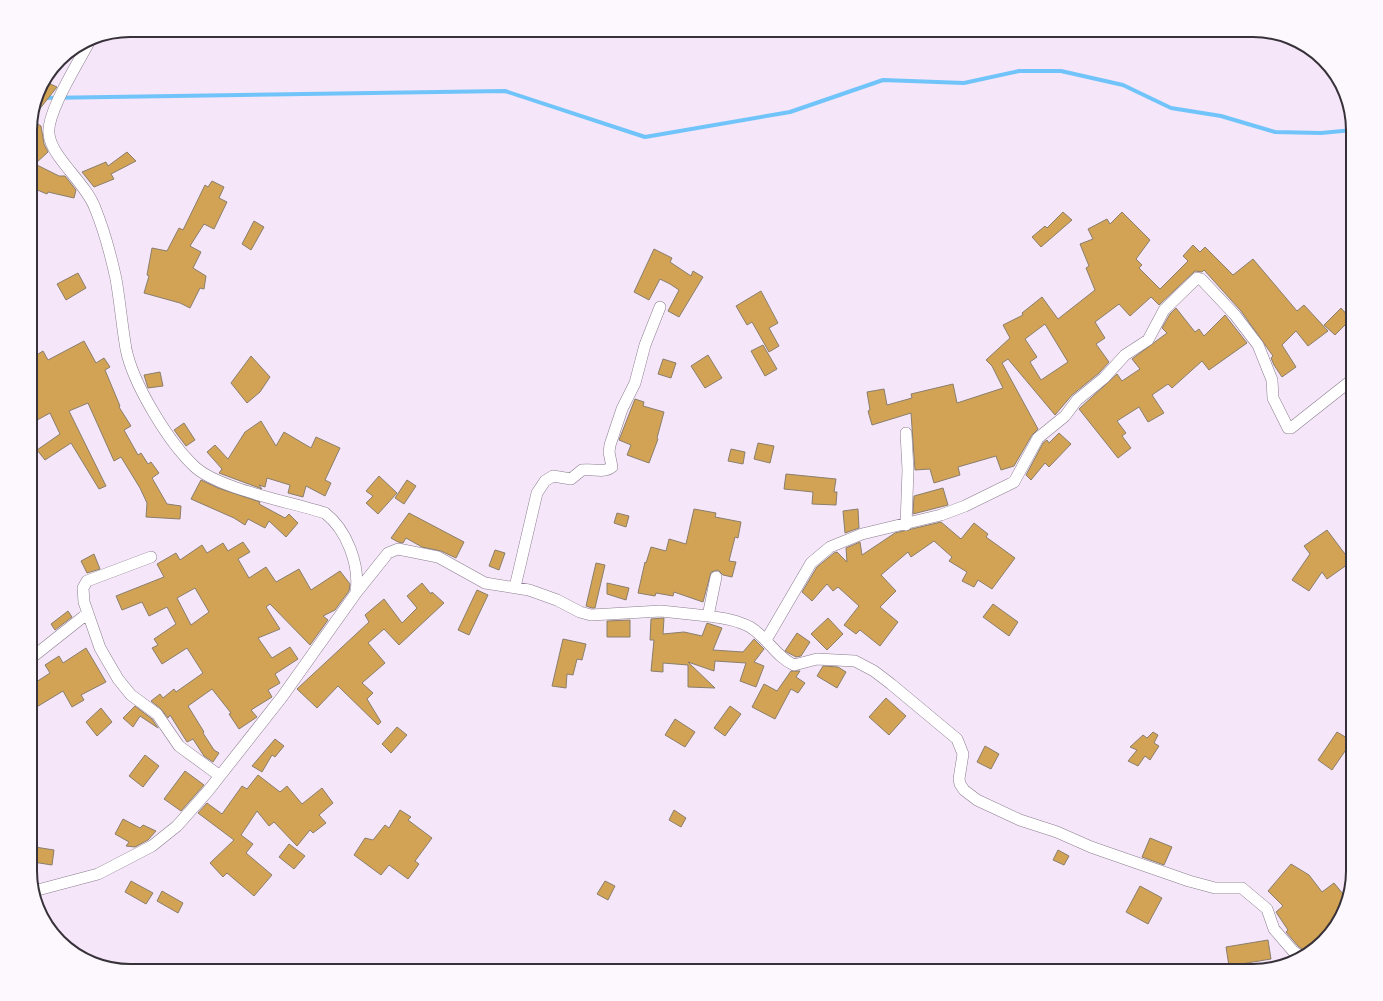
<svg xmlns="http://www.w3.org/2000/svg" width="1383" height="1001" font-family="'Times New Roman',serif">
<rect width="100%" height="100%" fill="#f5e6f9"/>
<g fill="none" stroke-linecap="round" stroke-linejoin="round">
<path stroke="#71c4fa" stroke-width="4" d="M43 98 505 91 645 137 790 112 883 80 964 83 1019 71H1061L1123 85 1171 108 1221 116 1275 132 1321 133 1353 130"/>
</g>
<path fill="#d2a354" stroke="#8a7e6c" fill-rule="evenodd" d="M44 81 57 87 31 120 41 126 44 144 48 152 35 164 59 176H65L76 190 74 198 48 192 47 194 30 187V123L40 85Z
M127 152 136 161 111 174 114 179 94 187 82 172 106 162 108 166Z
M212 181 224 187 219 198 227 202 214 229 204 224 190 246 201 252 193 268 206 276 204 289 200 288 190 308 180 303 144 293 149 276 147 275 152 248 167 251 179 228 183 230 205 185 208 187Z
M1063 212 1072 220 1041 247 1032 237 1045 226 1047 228Z
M1122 212 1150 240 1136 259 1142 265 1139 268 1160 289 1188 261 1183 256 1193 245 1200 252 1205 247 1233 275 1253 259 1297 311 1304 305 1328 331 1308 346 1296 331 1282 345 1296 367 1282 377 1274 365 1271 358 1273 356 1241 311 1204 270 1202 272 1195 271 1159 305 1151 297 1130 316 1119 304 1095 322 1105 338 1096 344 1109 362 1099 373 1072 395 1055 415 1008 359 1002 363 1038 429 1032 435 1014 466 1001 470 996 456 958 467 960 475 934 483 930 469 915 470 911 413 872 425 868 411 870 410 867 392 884 389 887 405 912 398 911 394 953 384 957 403 1003 388 992 366 986 360 1010 338 1003 325 1023 315 1022 313 1042 297 1058 319 1095 290 1086 268 1089 266 1080 244 1093 239 1088 229 1107 219 1110 224ZM1045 324 1068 362 1041 380 1030 362 1037 357 1025 339Z
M254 221 264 227 251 250 242 244Z
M654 249 672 258 670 262 691 276 693 271 703 277 679 317 668 311 679 290 670 284 660 279 649 300 634 292Z
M78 273 86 288 66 300 57 284Z
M761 291 778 323 769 328 779 346 769 352 752 322 747 325 736 306Z
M1176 308 1195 332 1199 329 1204 336 1225 315 1247 343 1209 370 1202 361 1172 388 1168 384 1152 395 1164 413 1148 422 1139 407 1117 421 1126 433 1122 436 1131 448 1118 458 1079 409 1117 374 1122 381 1140 369 1132 359 1167 333 1162 328 1170 314Z
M1341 308 1351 319 1335 335 1324 325Z
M84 341 96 363 104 358 110 367 105 370 120 406 119 407 131 426 124 430 138 455 141 453 148 464 151 462 159 473 152 478 167 504 181 506 180 519 146 517 147 503 140 488 121 457 114 461 88 403 69 411 106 486 99 489 71 443 45 460 37 450 60 434 50 413 30 424V359L43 351 48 360Z
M763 345 777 369 765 376 751 351Z
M708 355 722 378 705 388 691 366Z
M251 356 270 377 260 392 247 403 231 383Z
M663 359 676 363 671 378 658 374Z
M160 372 163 386 148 388 144 375Z
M635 399 644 402 643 406 664 412 657 438 658 439 649 463 627 455 631 445 619 440Z
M261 421 276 446 284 432 311 448 316 437 340 448 325 480 331 483 325 496 306 486 303 497 288 493 290 485 267 478 265 487 259 485 262 489 219 473 222 469 207 452 215 445 228 459 245 432Z
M184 423 195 440 186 446 174 430Z
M1059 433 1071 444 1049 467 1045 463 1031 480 1026 475 1043 443 1047 440 1049 443Z
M758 443 774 446 770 463 754 459Z
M731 449 745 452 743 464 728 461Z
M786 474 836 479 834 492H837L836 505 812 504 813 492 784 489Z
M379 476 397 493 378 514 366 503 373 496 366 491Z
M201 480 218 488 260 502 259 504 285 518 289 514 298 523 286 537 269 521 265 528 248 519 245 525 234 518 191 499Z
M407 480 416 486 404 504 395 498Z
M943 488 948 505 913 514 914 496Z
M694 509 716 513 715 517 741 522 738 538 735 537 729 561 736 562 732 577 723 575 718 570 711 572 703 602 674 592 673 596 656 593 655 596 638 593 645 562 646 563 651 547 666 551 669 539 686 544Z
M858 509 859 528 845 533 843 511Z
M409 513 464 542 456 558 441 551 422 547 406 538 403 543 398 542 391 538Z
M617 513 629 516 626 527 614 523Z
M941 522 961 539 974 523 988 534 986 537 1015 558 992 589 978 580 974 587 962 581 967 572 949 561 952 557 934 541 911 557 908 552 881 575 896 591 880 607 898 622 880 646 860 630 856 634 844 625 859 606 838 587 833 591 827 584 812 601 802 592 817 567 834 553 837 552 847 562 846 548 860 542 862 555 895 533Z
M1327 530 1351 562 1327 579 1322 572 1309 591 1292 580 1310 554 1304 546Z
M243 542 250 552 238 559 249 578 266 567 276 582 299 569 311 590 340 571 350 584 349 591 335 610 323 616 328 620 310 645 270 604 266 607 280 629 258 638 272 658 290 647 298 659 275 674 280 683 268 690 272 697 251 710 257 717 239 729 229 714 231 713 212 689 188 706 204 732 203 733 214 750 219 753 213 762 204 756 193 739 187 742 170 715 168 718 161 709 151 701 160 694 163 698 174 689 176 692 203 673 187 648 162 664 152 648 158 645 154 639 176 624 167 607 149 616 142 602 122 610 116 596 164 577 157 564 176 553 180 560 202 545 207 553 223 543 228 551ZM195 588 209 612 191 625 177 598Z
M495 550 505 553 499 570 489 566Z
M94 554 100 569 87 573 81 561Z
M596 563 605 565 595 608H592L586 606Z
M422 583 431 594 432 592 444 603 399 645 384 629 368 643 385 663 362 683 373 693 367 699 381 722 378 725 338 686 317 708 297 689 369 622 365 615 384 599 402 623 417 608 407 596Z
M607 583 629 588 626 600 607 594Z
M477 590 488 595 469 635 458 630Z
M993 604 1018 622 1009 636 983 617Z
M68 611 72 617 55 630 51 624Z
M664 618 663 634 684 632 702 636 707 623 722 628 713 650 743 652 754 639 764 649 754 662 764 666 756 687 740 681 746 663 715 661 714 671 688 662 715 688 688 687V665L663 663V672L651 671 654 640H650L651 619Z
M828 618 843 634 827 650 811 634Z
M630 620V637H607V621Z
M797 633 810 642 801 656 796 657 785 651Z
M563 639 586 644 582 660 577 659 573 675 567 674 566 688 552 686Z
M86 648 106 682 81 695 84 700 72 707 63 691 35 708 30 699V686L50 673 45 665 59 656 63 663Z
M823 666 838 667 846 672 837 688 817 676Z
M791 671H800L796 677 805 683 798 693 791 689 775 719 752 707 764 684 777 691Z
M886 698 906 716 889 735 869 717Z
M135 706 152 719 158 728 140 716 133 727 123 718Z
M730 706 741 714 725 736 714 728Z
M101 708 112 722 97 736 86 722Z
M675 719 695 732 685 747 665 735Z
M397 727 407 735 391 753 382 744Z
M1153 732 1158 735 1154 743 1159 746 1150 760 1145 756 1138 766 1128 761 1137 750 1130 747 1143 735 1147 738Z
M1337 732 1352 741 1332 770 1318 760Z
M275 739 284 746 275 757 272 755 262 772 252 766Z
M985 746 999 754 991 769 977 762Z
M145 755 159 766 143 787 129 776Z
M185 771 204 785 181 811 164 799Z
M258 775 280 792 287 786 302 804 322 788 333 803 319 815 326 823 313 833 310 830 297 846 274 822 269 826 257 811 241 835 253 844 246 853 272 875 254 896 227 873 223 877 210 863 234 840 198 813 207 803 222 814 242 786 247 789Z
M400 810 411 817 408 820 432 838 415 861 419 864 408 879 389 865 381 875 354 855 365 838 373 840 385 825 389 828Z
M674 810 686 818 681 827 669 820Z
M123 819 140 828 143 825 156 831 148 840 135 847 126 846 129 842 115 834Z
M1150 838 1172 847 1164 865 1142 857Z
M289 844 305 856 294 869 279 857Z
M35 847 54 850 52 865 33 862Z
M1058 850 1069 856 1064 865 1053 860Z
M1291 864 1309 875 1322 892 1334 883 1348 900 1333 932 1307 953 1298 946 1286 932 1288 930 1276 912 1283 906 1268 891Z
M131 881 153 893 146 904 125 892Z
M605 881 615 886 608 900 597 894Z
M1140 886 1162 898 1148 924 1126 912Z
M162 891 183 903 178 913 157 901Z
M1268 940 1271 959 1229 966 1226 947Z"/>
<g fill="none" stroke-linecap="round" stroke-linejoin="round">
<defs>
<path id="street" d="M906 433 908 470 906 525
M151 557 87 581 83 588 84 602 100 648 118 679 131 695 157 714 179 746 220 776
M716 577 708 616C722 618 737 620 750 627 767 637 776 657 794 665L817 659 855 661 874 671 891 684 957 739 963 754 959 779 960 784 964 790 977 800 1020 820 1057 832 1091 847 1189 881 1215 888H1242L1267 909 1274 929 1293 951 1302 957
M515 587 537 493 545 481 553 476 571 479 582 470C592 468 603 474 612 467L609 452 610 445 622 409 635 383 645 345 660 307
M356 593 388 553 398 549 438 557 485 583 529 590 557 600 580 612 591 615 661 611 708 616
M766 640 811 563 830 547 862 534 941 515 965 506 1014 482 1038 438 1065 416 1077 400 1104 378 1125 355 1148 340 1164 310 1197 278 1201 279 1235 315 1258 345 1272 380 1273 398 1288 428H1291L1353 379
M30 659 88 613
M34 891 98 874 152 846 177 826 208 791 282 697 356 593C360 565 347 530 325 513 291 502 219 489 195 467 169 443 133 384 126 349 122 326 120 302 116 279 111 256 104 230 95 208 86 183 51 157 49 134 46 113 79 62 89 42L94 37"/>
</defs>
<use href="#street" stroke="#8b7d8f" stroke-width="12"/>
<use href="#street" stroke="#fff" stroke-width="11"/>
</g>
<path d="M0 0H1383V1001H0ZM130 37H1253A93 93 0 0 1 1346 130V871A93 93 0 0 1 1253 964H130A93 93 0 0 1 37 871V130A93 93 0 0 1 130 37Z" fill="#fdf7fe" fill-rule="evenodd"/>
<path fill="none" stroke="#373139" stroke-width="2" d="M130 37H1253A93 93 0 0 1 1346 130V871A93 93 0 0 1 1253 964H130A93 93 0 0 1 37 871V130A93 93 0 0 1 130 37Z"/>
</svg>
